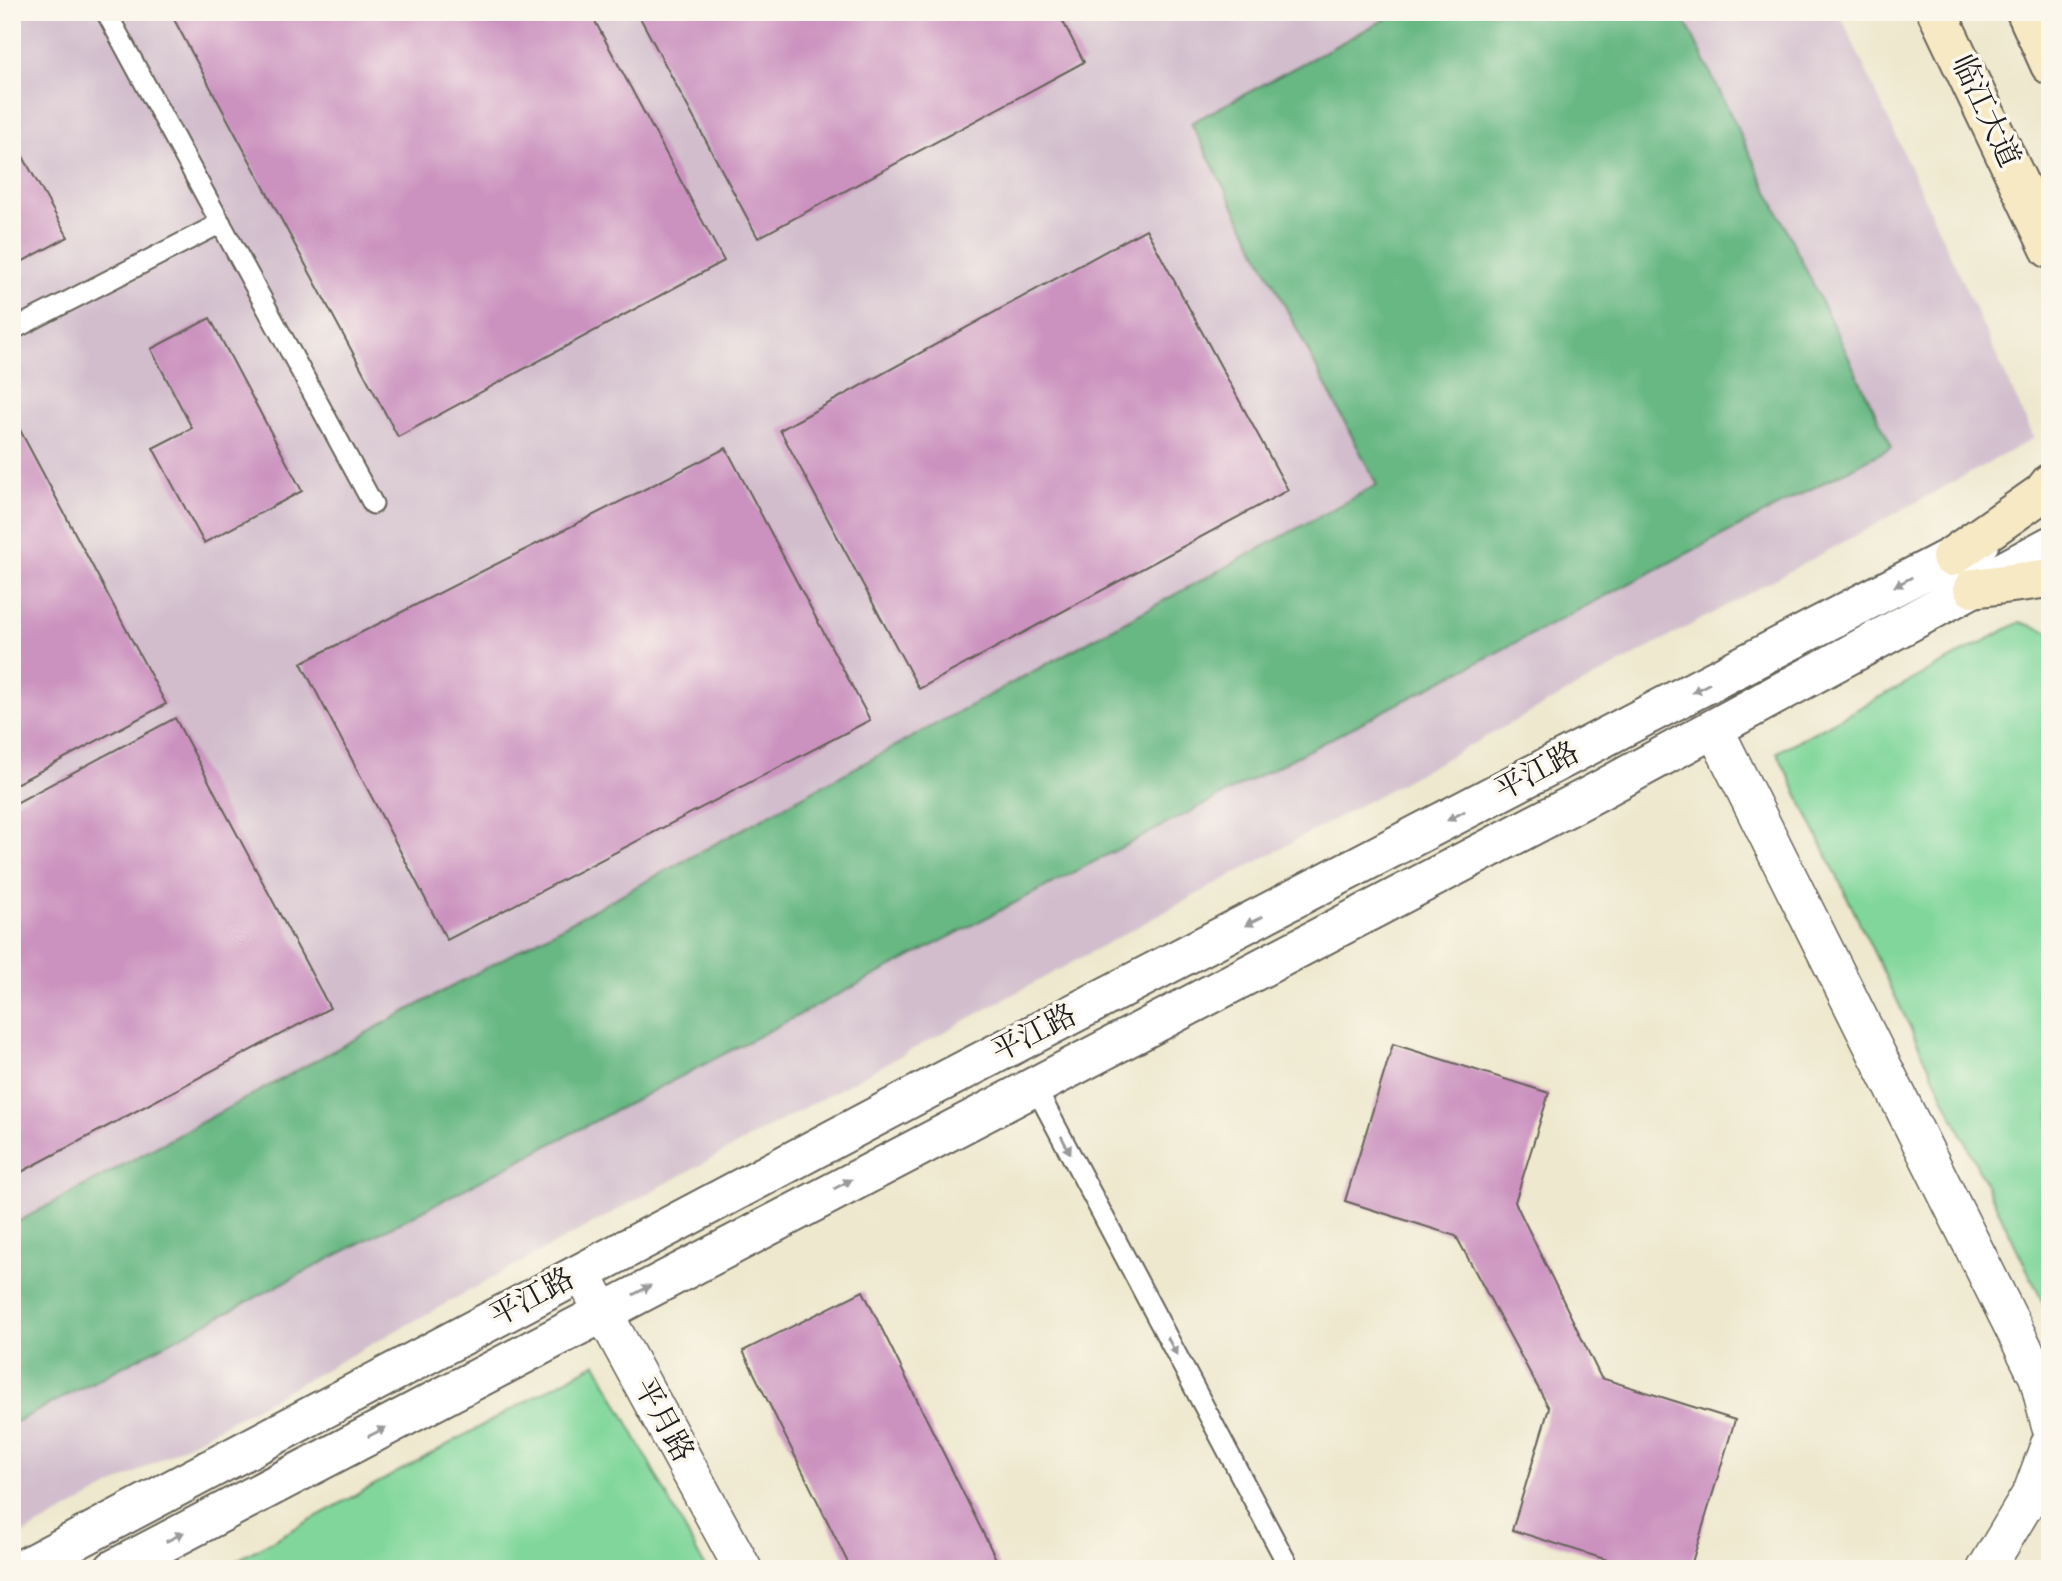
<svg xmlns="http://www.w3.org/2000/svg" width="2062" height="1581" font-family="'Sorts Mill Goudy','Noto Serif SC',serif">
<rect width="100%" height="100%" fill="#fbf7ec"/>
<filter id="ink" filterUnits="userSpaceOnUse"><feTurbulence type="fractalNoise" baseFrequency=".0143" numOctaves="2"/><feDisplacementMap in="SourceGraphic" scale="14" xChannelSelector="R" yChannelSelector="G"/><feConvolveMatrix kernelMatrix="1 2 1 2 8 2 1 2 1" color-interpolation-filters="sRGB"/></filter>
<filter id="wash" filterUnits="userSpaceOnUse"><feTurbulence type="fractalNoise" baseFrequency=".00686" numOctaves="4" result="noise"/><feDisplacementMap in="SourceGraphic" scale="28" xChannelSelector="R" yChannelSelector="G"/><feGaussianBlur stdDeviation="1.57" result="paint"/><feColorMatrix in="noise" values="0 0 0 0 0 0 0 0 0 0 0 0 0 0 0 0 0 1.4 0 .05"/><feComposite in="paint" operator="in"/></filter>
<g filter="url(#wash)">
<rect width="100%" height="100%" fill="#eee8ce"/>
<path fill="#d1bdcc" d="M12 12H1839L2034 438 12 1540Z"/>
<path fill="#81d79b" stroke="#4e7a5c" stroke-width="2" d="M2020 622 2050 632V1317L1777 752Z
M596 1363 706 1569H221Z"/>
<path fill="#68b883" stroke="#426a50" stroke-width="2" d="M1399 12H1681L1892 447 12 1424V1225L1377 485 1191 123Z"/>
<g id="blocks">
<path fill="#cb92bf" d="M170 12H590L724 261 398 437Z
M637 12H1058L1084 62 758 238Z
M12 137 68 237 12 267Z
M1146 229 1288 490 919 689 780 430Z
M210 318 302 491 204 543 153 448 192 428 151 349Z
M12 415 166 704 12 786Z
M726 448 870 720 447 940 301 663Z
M175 718 330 1008 12 1177V805Z
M1393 1044 1549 1093 1515 1202 1601 1378 1735 1420 1690 1569H1636L1512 1530 1549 1408 1456 1236 1345 1201Z
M863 1291 1001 1569H851L743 1351Z"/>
</g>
</g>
<g filter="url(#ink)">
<use href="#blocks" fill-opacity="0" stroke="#66635a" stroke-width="2"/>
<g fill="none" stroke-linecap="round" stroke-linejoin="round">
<defs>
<path id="service" d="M106 12 373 504
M12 330 221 223
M1034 1085 1290 1569"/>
<path id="minor" d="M1714 728 2038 1377 2050 1425
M582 1273 743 1569
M1986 1569 2032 1492 2050 1443"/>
<path id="tertiary" d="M22 1569 911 1098 1980 542
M114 1569 1593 794 2050 546"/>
<path id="secondary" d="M1937 12 2050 249
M2026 12 2050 65
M1951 557 2042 493 2050 483
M1973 588 2050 578"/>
</defs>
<use href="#service" stroke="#66635a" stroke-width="23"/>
<use href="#minor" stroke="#66635a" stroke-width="40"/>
<use href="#tertiary" stroke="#66635a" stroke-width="42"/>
<use href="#secondary" stroke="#66635a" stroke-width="42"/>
<use href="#service" stroke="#fff" stroke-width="19"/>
<use href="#minor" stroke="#fff" stroke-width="37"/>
<use href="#tertiary" stroke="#fff" stroke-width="38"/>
<use href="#secondary" stroke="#f7e9c3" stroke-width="38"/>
</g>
<defs><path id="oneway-solid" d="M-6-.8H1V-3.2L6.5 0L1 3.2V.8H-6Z" transform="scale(1.75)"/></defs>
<g fill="#999">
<use href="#oneway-solid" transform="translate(1903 582) rotate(152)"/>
<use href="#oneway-solid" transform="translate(1701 688) rotate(152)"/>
<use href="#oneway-solid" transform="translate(1456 816) rotate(152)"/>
<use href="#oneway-solid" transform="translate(1254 921) rotate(153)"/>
<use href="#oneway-solid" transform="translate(1066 1145) rotate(62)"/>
<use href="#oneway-solid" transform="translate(843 1184) rotate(-28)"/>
<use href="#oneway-solid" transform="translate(642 1290) rotate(-28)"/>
<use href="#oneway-solid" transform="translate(1172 1346) rotate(62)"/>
<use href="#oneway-solid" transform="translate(377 1432) rotate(-27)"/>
<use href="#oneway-solid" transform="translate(175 1537) rotate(-27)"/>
</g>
</g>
<g text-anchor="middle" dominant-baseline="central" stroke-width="7" stroke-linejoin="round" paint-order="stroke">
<g font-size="30" fill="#1c1c1c" stroke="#fbf7ec">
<text transform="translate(1984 112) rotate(65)">临江大道</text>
<text transform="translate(1538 773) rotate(-28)">平江路</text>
<text transform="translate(1035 1035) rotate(-27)">平江路</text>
<text transform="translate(533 1299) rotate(-28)">平江路</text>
<text transform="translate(662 1421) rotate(61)">平月路</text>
</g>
</g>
<rect width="2062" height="1581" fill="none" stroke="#fbf7ec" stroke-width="42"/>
</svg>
